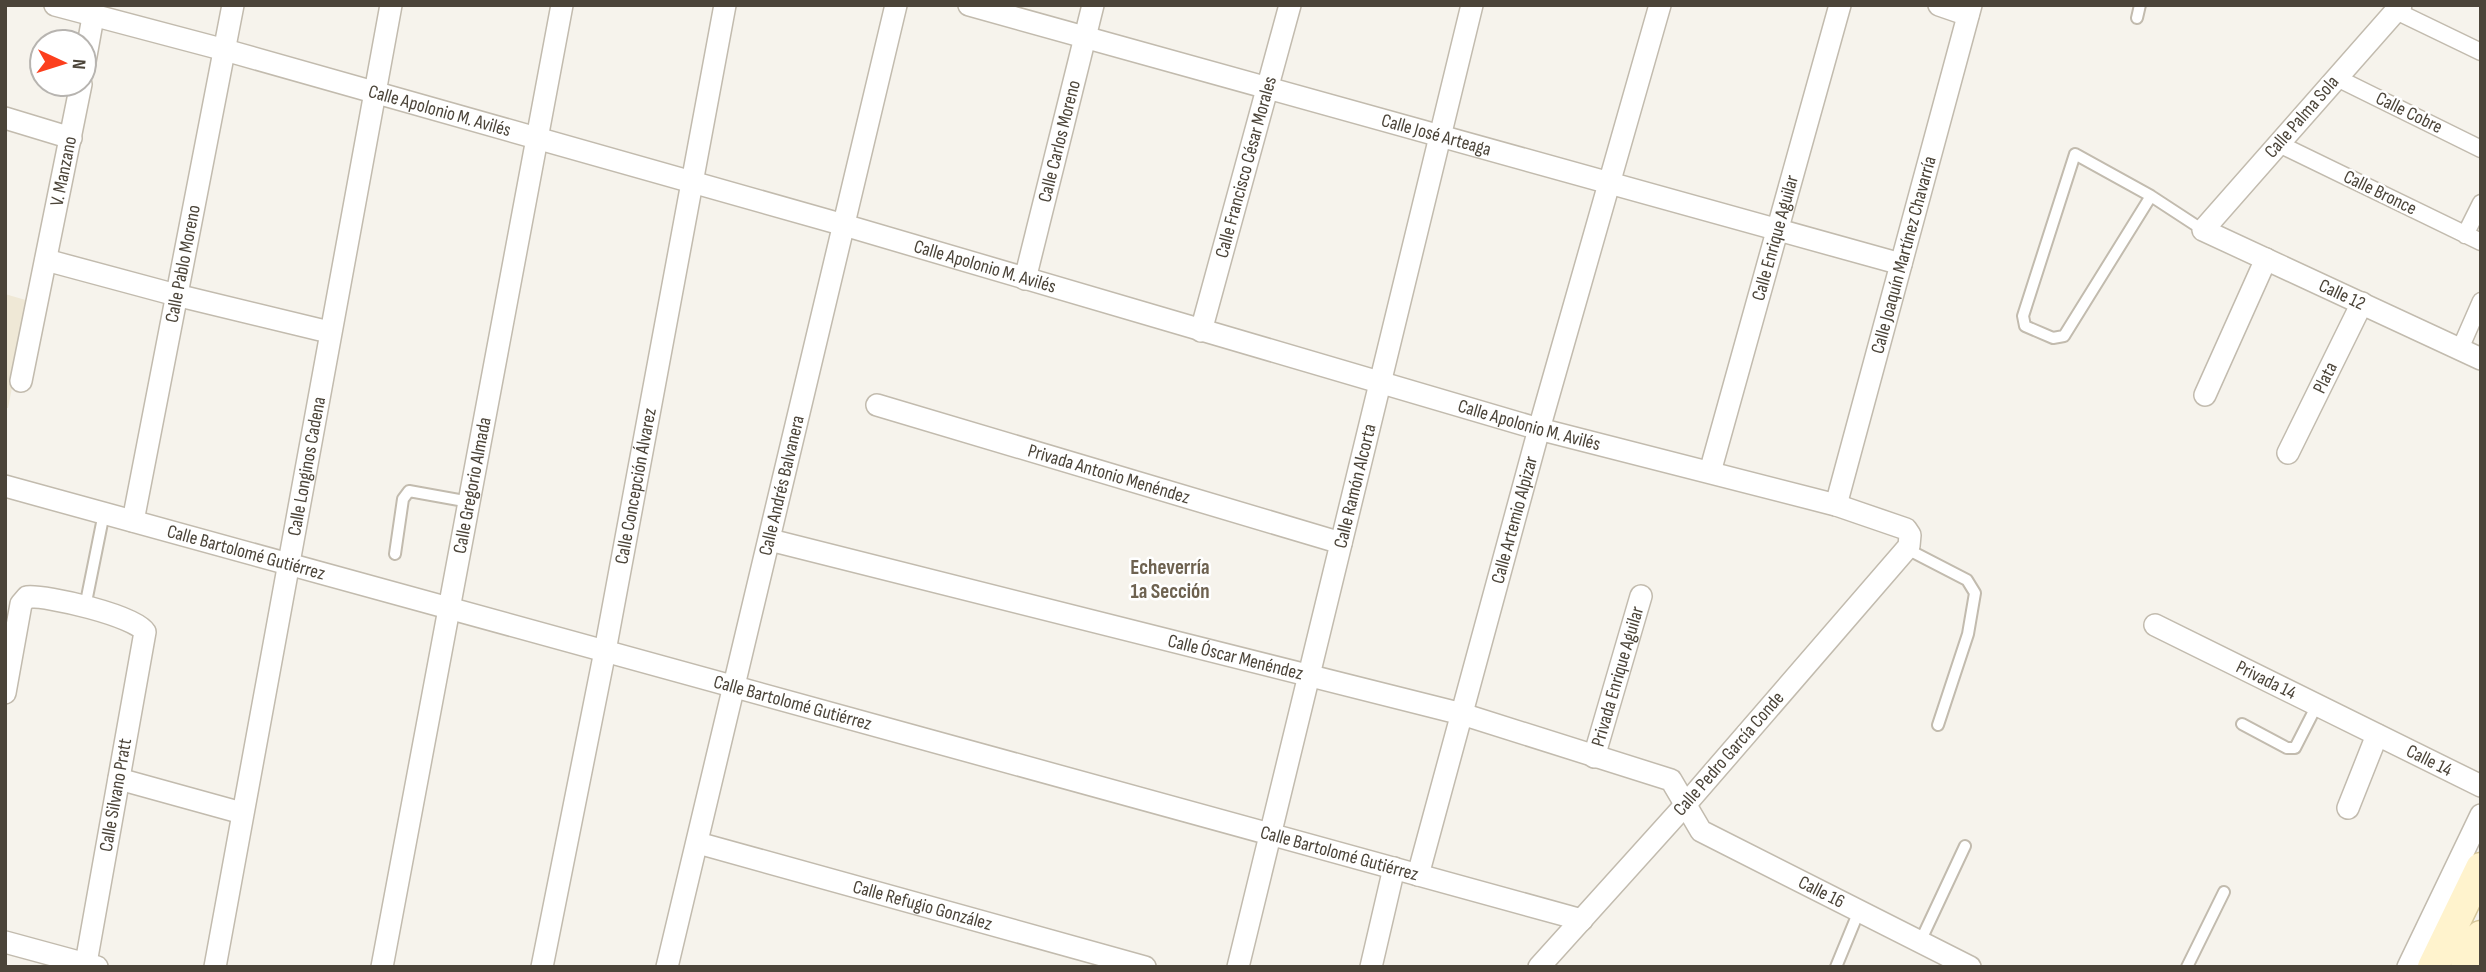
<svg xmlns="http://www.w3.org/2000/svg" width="2486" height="972" font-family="'Sofia Sans Condensed',sans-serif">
<rect width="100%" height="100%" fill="#f6f3ec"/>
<path fill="#efe8d6" d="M5 294 29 301 8 408H5Z"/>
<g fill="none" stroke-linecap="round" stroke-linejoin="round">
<defs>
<path id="service" d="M2137 18 2140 5
M2151 196 2075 154 2023 316 2025 326 2053 338 2064 336 2151 196 2203 230
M1907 549 1967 580 1975 593 1968 634 1938 725
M395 554 403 499 409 491 470 502
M85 607 104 513
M2242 724 2287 748H2295L2317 705
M1920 942 1965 846
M1836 967 1859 911
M2187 967 2224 892"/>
<path id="pedestrian" d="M2396 11 2481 52
M2337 78 2481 149
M2279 144 2481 242
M2465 235 2481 203
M2460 349 2481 301"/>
<g id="minor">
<path id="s1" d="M55 5 225 50 844 225 1539 429 1836 505 1906 529 1910 535 1909 546 1686 804 1539 967"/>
<path id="s2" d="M969 5 1901 264"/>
<path d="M1939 5 1968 15"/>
<path id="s3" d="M2401 5 2203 230 2481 359"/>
<path d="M84 67 93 17"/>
<path d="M5 118 71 138"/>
<path d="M46 260 176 295 329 332"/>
<path id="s4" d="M1025 279 1093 5"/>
<path id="s5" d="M1201 331 1290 5"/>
<path id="s6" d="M21 381 81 84"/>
<path d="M2205 395 2266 259"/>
<path id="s7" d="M877 405 1341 543"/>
<path id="s8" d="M2288 453 2362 303"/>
<path id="s9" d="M1710 472 1840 5"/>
<path id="s10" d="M5 486 1582 920"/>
<path id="s11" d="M1836 505 1971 5"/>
<path id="s12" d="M133 521 233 5"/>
<path id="s13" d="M770 540 1462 714 1671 780 1701 831 1970 967"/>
<path id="s14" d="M2155 625 2481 786"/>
<path d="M5 693 21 604 27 597C47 595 136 616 145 632L86 963"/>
<path id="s15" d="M1594 757 1641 596"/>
<path d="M119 779 242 813"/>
<path d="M2348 808 2377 735"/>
<path id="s16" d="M698 843 1145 967"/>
<path id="s17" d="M1418 875 1539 429 1660 5"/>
<path d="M5 942 97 967"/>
<path id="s18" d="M215 967 391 5"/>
<path id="s19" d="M382 967 562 5"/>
<path id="s20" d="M542 967 605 651 725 5"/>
<path id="s21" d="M667 967 896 5"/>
<path id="s22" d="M1238 967 1472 5"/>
<path d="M1371 967 1394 868"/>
<path d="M2408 967 2481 815"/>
</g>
<path id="secondary" d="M2433 967 2481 868
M2466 967 2481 936"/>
</defs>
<use href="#service" stroke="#c2bbae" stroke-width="14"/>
<use href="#pedestrian" stroke="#c2bbae" stroke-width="19"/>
<use href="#minor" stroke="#c2bbae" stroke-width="24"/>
<use href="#secondary" stroke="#d6c79b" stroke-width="33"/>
<use href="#service" stroke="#fff" stroke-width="10"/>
<use href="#pedestrian" stroke="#fff" stroke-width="16"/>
<use href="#minor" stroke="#fff" stroke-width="21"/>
<use href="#secondary" stroke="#fff3cd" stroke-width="30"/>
</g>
<g text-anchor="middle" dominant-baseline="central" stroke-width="5" stroke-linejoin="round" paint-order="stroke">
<g font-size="19" fill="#4b4439" stroke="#fff">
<text stroke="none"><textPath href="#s1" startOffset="399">Calle Apolonio M. Avilés</textPath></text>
<text transform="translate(2409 113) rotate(26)">Calle Cobre</text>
<text transform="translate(2302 117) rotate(-49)">Calle Palma Sola</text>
<text stroke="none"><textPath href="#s2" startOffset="485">Calle José Arteaga</textPath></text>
<text stroke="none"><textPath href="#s4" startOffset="142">Calle Carlos Moreno</textPath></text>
<text stroke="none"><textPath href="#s5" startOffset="170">Calle Francisco César Morales</textPath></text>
<text stroke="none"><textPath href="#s6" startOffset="214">V. Manzano</textPath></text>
<text transform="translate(2380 193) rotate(26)">Calle Bronce</text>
<text stroke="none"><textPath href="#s9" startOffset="243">Calle Enrique Aguilar</textPath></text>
<text stroke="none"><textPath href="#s11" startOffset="259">Calle Joaquín Martínez Chavarría</textPath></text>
<text stroke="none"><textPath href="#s12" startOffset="262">Calle Pablo Moreno</textPath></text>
<text stroke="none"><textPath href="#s1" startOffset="966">Calle Apolonio M. Avilés</textPath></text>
<text stroke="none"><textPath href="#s3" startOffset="453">Calle 12</textPath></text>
<text stroke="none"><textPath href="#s8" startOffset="84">Plata</textPath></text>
<text stroke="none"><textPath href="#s1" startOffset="1533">Calle Apolonio M. Avilés</textPath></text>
<text stroke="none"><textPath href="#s18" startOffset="509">Calle Longinos Cadena</textPath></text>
<text stroke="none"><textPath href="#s7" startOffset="242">Privada Antonio Menéndez</textPath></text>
<text stroke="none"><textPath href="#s19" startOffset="490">Calle Gregorio Almada</textPath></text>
<text stroke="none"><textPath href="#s20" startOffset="490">Calle Concepción Álvarez</textPath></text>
<text stroke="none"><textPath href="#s21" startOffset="495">Calle Andrés Balvanera</textPath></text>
<text stroke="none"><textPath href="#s22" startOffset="495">Calle Ramón Alcorta</textPath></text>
<text stroke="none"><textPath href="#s17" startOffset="368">Calle Artemio Alpizar</textPath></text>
<text stroke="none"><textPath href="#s10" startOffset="250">Calle Bartolomé Gutiérrez</textPath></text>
<text stroke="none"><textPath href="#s13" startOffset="480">Calle Óscar Menéndez</textPath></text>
<text stroke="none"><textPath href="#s15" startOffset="84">Privada Enrique Aguilar</textPath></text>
<text stroke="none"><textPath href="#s14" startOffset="124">Privada 14</textPath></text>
<text stroke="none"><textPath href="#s10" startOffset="817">Calle Bartolomé Gutiérrez</textPath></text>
<text transform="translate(1729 754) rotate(-49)">Calle Pedro García Conde</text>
<text stroke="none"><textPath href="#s14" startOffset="306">Calle 14</textPath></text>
<text transform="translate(116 795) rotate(-80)">Calle Silvano Pratt</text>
<text stroke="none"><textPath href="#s10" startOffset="1384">Calle Bartolomé Gutiérrez</textPath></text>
<text stroke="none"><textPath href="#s13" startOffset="1127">Calle 16</textPath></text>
<text stroke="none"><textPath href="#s16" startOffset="233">Calle Refugio González</textPath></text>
</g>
<g font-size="21" font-weight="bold" fill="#6e6250" stroke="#fff">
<text x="1170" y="567">Echeverría<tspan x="1170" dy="24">1a Sección</tspan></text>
</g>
</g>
<rect width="2486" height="972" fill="none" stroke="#4b4439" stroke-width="14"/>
<g transform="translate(63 63) rotate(94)"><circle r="33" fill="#ffffff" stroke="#b7b4b0" stroke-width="2"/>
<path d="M0-5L12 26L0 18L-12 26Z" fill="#fc3f1d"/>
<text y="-10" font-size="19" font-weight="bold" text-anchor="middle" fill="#4b4439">N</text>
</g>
</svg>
